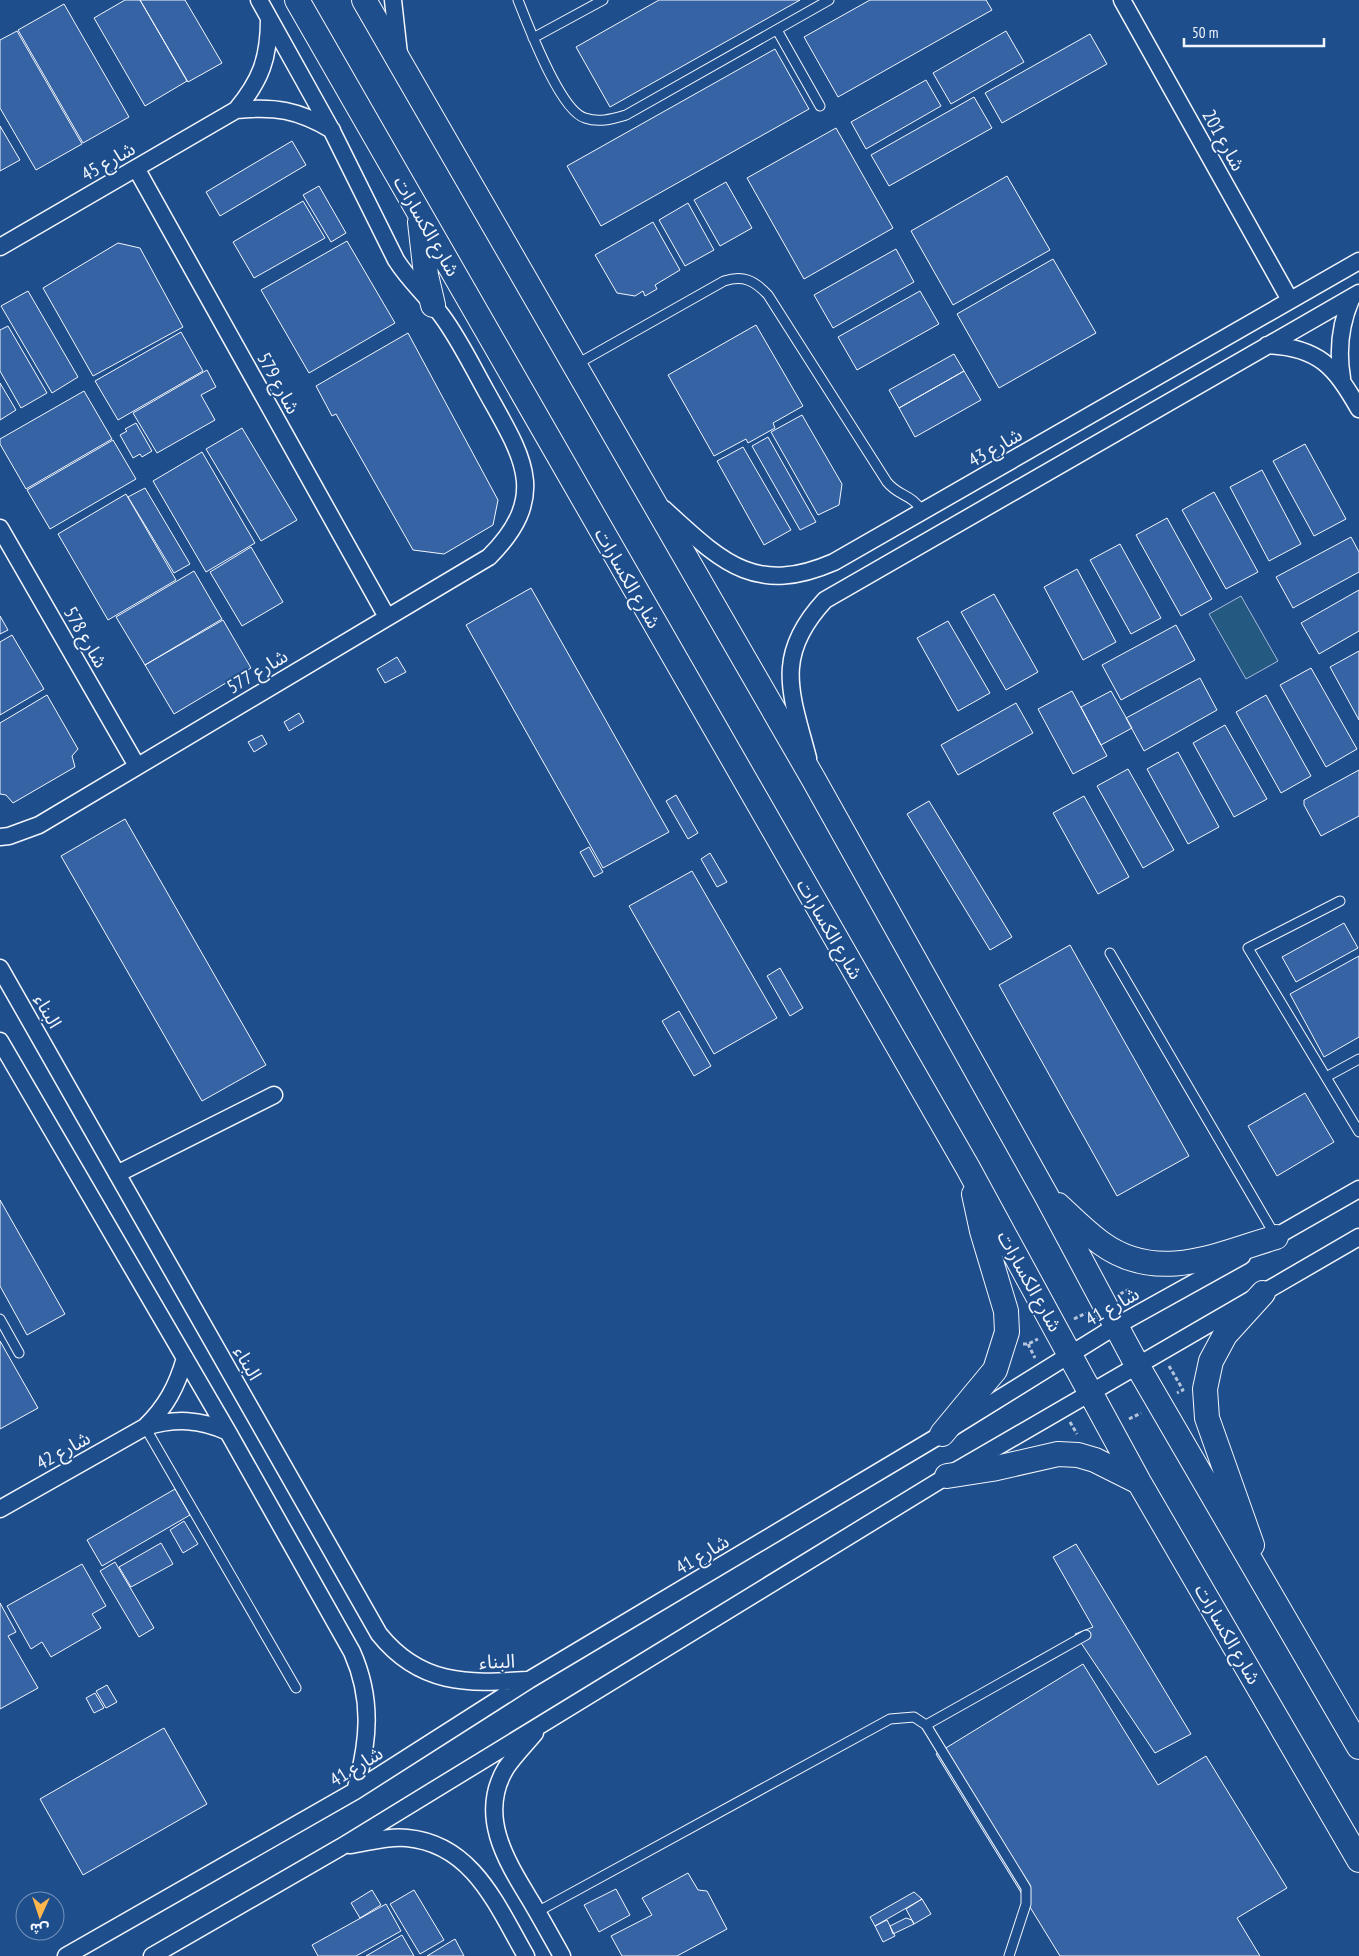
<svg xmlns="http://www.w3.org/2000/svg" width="1359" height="1956" font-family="'PT Sans Narrow','Noto Sans Arabic',sans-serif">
<rect width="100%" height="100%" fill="#1f4e8c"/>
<path fill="#245a82" stroke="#a8bbd7" d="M1241 596 1278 661 1246 679 1209 614Z"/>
<path fill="#3563a3" stroke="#f2f6ff" d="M125 0H140L187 81 145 106 94 18Z
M140 0H185L222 63 188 82Z
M659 0H800L610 107 576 47Z
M870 0H986L992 10 838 97 804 37Z
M64 4 129 117 83 143 18 30Z
M17 31 82 144 36 170 0 108V40Z
M1006 31 1024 62 951 104 933 73Z
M1090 34 1107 64 1002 123 985 93Z
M775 49 809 109 601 226 567 166Z
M926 80 941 106 866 149 851 122Z
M974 97 992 128 889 186 871 155Z
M0 126 20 160 0 171Z
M836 128 893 228 804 279 747 178Z
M292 141 306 165 220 216 206 192Z
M1007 176 1050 250 953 305 911 231Z
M726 182 752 228 720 246 694 200Z
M319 186 346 233 331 242 303 195Z
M303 201 325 238 254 278 233 242Z
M688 203 714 250 685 266 659 220Z
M653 222 680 270 655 285 657 289 645 296 643 291 635 296 617 293 595 255Z
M347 241 395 323 309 373 261 290Z
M118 243 140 248 183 327 93 376 43 288Z
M896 249 914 282 833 328 814 295Z
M1053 259 1096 333 999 388 957 314Z
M28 291 78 377 52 393 1 306Z
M920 291 939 324 857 370 838 337Z
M756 325 803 406 773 423 775 428 748 443 746 439 714 456 668 375Z
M8 326 47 393 21 408 0 371V330Z
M181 332 203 371 118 420 95 381Z
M408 333 498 500 493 525 444 554 413 550 336 414 332 416 316 386Z
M954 354 964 371 899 408 889 390Z
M207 370 216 387 201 395 215 420 157 453 133 413Z
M964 371 981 400 915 437 899 408Z
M0 383 16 410 0 420Z
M84 391 112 439 26 489 0 444V439Z
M802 415 842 484 839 505 818 515 771 432Z
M136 423 152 451 142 457 140 454 133 458 120 435 127 431 125 429Z
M242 428 297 520 261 541 206 449Z
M768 437 816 522 800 530 752 446Z
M113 440 136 479 50 529 27 490Z
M1305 444 1346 519 1314 536 1273 461Z
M743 447 791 530 764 545 717 461Z
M202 452 255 543 206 572 153 481Z
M1262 470 1301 544 1269 561 1230 487Z
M145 488 190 564 174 573 128 497Z
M1214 492 1258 572 1226 589 1182 510Z
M126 494 176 580 108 620 58 534Z
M1167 518 1212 599 1181 616 1136 535Z
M1351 537 1359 552V572L1293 608 1276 577Z
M1120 544 1161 618 1131 634 1090 560Z
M251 547 283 602 242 626 210 572Z
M1077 569 1116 642 1083 660 1044 587Z
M194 571 222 619 145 665 116 617Z
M531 588 669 832 603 868 466 625Z
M1359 590V631L1319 654 1301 623Z
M994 594 1038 672 1006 690 961 612Z
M0 616 8 630 0 634Z
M223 620 251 668 174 714 145 665Z
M948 621 990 693 958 711 917 638Z
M1176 625 1195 660 1121 700 1102 665Z
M12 635 44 689 0 715V642Z
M1359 651V720L1330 667Z
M397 657 406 672 385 683 377 669Z
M1311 668 1357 749 1326 767 1280 685Z
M1200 678 1217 710 1144 751 1126 718Z
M1072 691 1107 756 1073 774 1038 709Z
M1111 691 1132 728 1101 745 1081 707Z
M47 695 78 749 72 756 75 767 13 803 6 795 0 794V723Z
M1266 695 1311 776 1281 793 1236 712Z
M1016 703 1033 733 958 775 941 745Z
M299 713 304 722 289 731 284 722Z
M1225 725 1267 799 1234 817 1193 743Z
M262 735 267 744 254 752 248 742Z
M1178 752 1219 827 1188 844 1147 769Z
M1128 769 1174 850 1143 868 1097 786Z
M1359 770V816L1321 836 1304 805V800Z
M676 795 698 833 688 839 666 801Z
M1084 796 1129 877 1098 894 1053 813Z
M929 801 1012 937 990 950 907 814Z
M125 819 266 1065 202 1101 61 856Z
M589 847 603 872 594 877 580 852Z
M710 853 727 882 717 887 701 859Z
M692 871 777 1018 714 1054 629 906Z
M1344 923 1358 948 1296 982 1282 957Z
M1070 945 1189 1156 1117 1196 999 985Z
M1359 956V1037L1324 1057 1290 994Z
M780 968 803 1008 790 1016 767 976Z
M679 1011 711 1066 694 1076 662 1021Z
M1305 1093 1334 1142 1277 1176 1248 1126Z
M0 1200 65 1314 27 1335 0 1286Z
M0 1341 38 1408 0 1429Z
M175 1489 190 1515 102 1566 87 1540Z
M184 1521 198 1544 183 1553 170 1530Z
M161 1543 173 1564 131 1587 119 1567Z
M1076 1544 1191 1734 1155 1753 1075 1634 1093 1627 1053 1557Z
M115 1562 154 1628 139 1637 100 1571Z
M82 1564 106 1606 92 1614 101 1628 51 1657 42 1642 31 1649 7 1606Z
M0 1603 16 1632 8 1636 38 1688 0 1709Z
M1083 1664 1158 1785 1206 1756 1287 1888 1237 1918 1260 1956H1060L936 1754Z
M107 1685 117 1702 106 1708 96 1691Z
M95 1693 104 1708 94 1713 86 1698Z
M164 1728 207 1804 83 1875 40 1799Z
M688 1873 698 1890 707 1891 727 1929 677 1956H622L611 1936 652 1915 642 1898Z
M616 1889 630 1915 599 1932 584 1905Z
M372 1890 381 1905 360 1918 351 1903Z
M414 1890 444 1940 420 1954 390 1904Z
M914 1892 922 1899 875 1926 870 1917Z
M922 1899 931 1914 914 1924 906 1909Z
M386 1904 401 1931 356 1956H318L312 1945Z
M906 1918 912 1920 914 1924 893 1934 890 1926Z
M887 1920 895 1936 883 1942 875 1926Z
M402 1935 414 1956H366Z
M455 1939 464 1956H427Z"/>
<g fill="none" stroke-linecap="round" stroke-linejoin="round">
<defs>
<path id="lane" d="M518 0C528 25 560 111 585 118 599 123 612 119 626 115L829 0
M777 30 820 106
M533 38 603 0
M577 364 724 281C743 275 754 280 768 295L887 482C899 497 911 493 923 512
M1340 901 1248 948 1359 1132
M1110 953 1276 1237
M1326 1077 1359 1059
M0 1319 19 1353
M145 1427 296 1688
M926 1725 1086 1635
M537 1912 890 1719 914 1717 926 1725 1026 1888V1904L1009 1956"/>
<path id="street" d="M393 0 399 54
M1122 0 1290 300
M236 110C275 106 298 110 332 130
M136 168 387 617
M0 247 236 110C261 80 269 58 269 19
M1267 345C1319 347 1335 367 1359 409
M1342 378C1337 349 1340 324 1352 297
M664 509C720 560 754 597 834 562L1359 261
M0 528 137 766
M808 758C791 693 773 656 825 600L1359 293
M0 837 9 836 39 825 489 557C551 495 522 456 486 391 472 366 459 339 442 316 427 296 410 282 396 260L332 131 259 0
M0 968 379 1634C420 1685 467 1684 527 1680
M0 1041 228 1432 352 1652C373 1699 369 1742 355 1791
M117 1174 274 1095
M1268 1241 1359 1189
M145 1427C166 1407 177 1386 185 1358
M0 1509 145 1427C175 1418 200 1419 228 1432
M535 1733C526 1744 514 1756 506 1768 477 1816 507 1862 532 1903 542 1920 552 1938 562 1956
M350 1845C369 1842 389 1836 407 1838 473 1844 497 1906 526 1956
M66 1956 355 1791 529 1680 942 1434 1116 1326 1242 1256
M152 1956 341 1847 947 1476 1359 1237"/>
<path id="secondary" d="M297 0 968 1168 1139 1482 1359 1860
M364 0 814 780 1046 1195 1137 1365 1359 1747
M420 222 426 275 433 305
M1058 1205C1072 1218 1086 1232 1101 1243 1157 1284 1217 1255 1276 1237
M942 1434 995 1370 1007 1332 1006 1311 982 1231 974 1194
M947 1476 992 1469 1058 1454 1078 1455 1095 1460 1139 1482
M1252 1545 1207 1418 1205 1389 1211 1361 1225 1335 1263 1293"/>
</defs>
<use href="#lane" stroke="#f2f6ff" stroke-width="11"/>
<use href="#street" stroke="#f2f6ff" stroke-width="19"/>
<use href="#secondary" stroke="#f2f6ff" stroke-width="26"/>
<path stroke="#b3c4dc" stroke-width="3" stroke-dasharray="4 2.5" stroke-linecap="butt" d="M1120 1294 1128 1290 1133 1299
M1074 1319 1086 1313
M1023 1344H1028L1038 1339
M1028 1344 1035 1358
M1169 1366 1183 1390 1177 1393
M1129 1419 1141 1413
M1070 1422 1077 1434"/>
<use href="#lane" stroke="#1f4e8c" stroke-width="9"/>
<use href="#street" stroke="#1f4e8c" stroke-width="16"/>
<use href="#secondary" stroke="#1f4e8c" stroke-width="24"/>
</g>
<g text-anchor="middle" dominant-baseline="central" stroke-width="4" stroke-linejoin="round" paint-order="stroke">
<g font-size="19" fill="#f2f6ff" stroke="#1f4e8c">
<text transform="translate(1224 140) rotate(61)">شارع 201</text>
<text transform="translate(108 161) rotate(-30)">شارع 45</text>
<text transform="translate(427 226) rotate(60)">شارع الكسارات</text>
<text transform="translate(279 383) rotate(61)">شارع 579</text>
<text transform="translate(995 447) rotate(-30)">شارع 43</text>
<text transform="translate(628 578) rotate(60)">شارع الكسارات</text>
<text transform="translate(86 637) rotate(60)">شارع 578</text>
<text transform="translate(257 671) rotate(-31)">شارع 577</text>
<text transform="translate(830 929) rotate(60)">شارع الكسارات</text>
<text transform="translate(48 1011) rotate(60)">البناء</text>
<text transform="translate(1030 1281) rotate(61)">شارع الكسارات</text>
<text transform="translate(1112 1306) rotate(-30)">شارع 41</text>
<text transform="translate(248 1363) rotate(60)">البناء</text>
<text transform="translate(63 1450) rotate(-29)">شارع 42</text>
<text transform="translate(702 1554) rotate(-31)">شارع 41</text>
<text transform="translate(1228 1634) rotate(60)">شارع الكسارات</text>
<text transform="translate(497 1661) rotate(-2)">البناء</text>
<text transform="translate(356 1766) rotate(-32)">شارع 41</text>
</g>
</g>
<g transform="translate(40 1916) rotate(183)"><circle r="24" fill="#1f4e8c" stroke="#7391ba"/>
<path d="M0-4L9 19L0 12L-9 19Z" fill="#ffb74d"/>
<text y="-8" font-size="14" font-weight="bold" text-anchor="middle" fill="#f2f6ff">ش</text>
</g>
<path d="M1184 38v8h140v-8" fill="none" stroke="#f2f6ff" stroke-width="2.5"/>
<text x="1192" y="38" font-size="15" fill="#f2f6ff" stroke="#1f4e8c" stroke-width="4" paint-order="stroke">50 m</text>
</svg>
